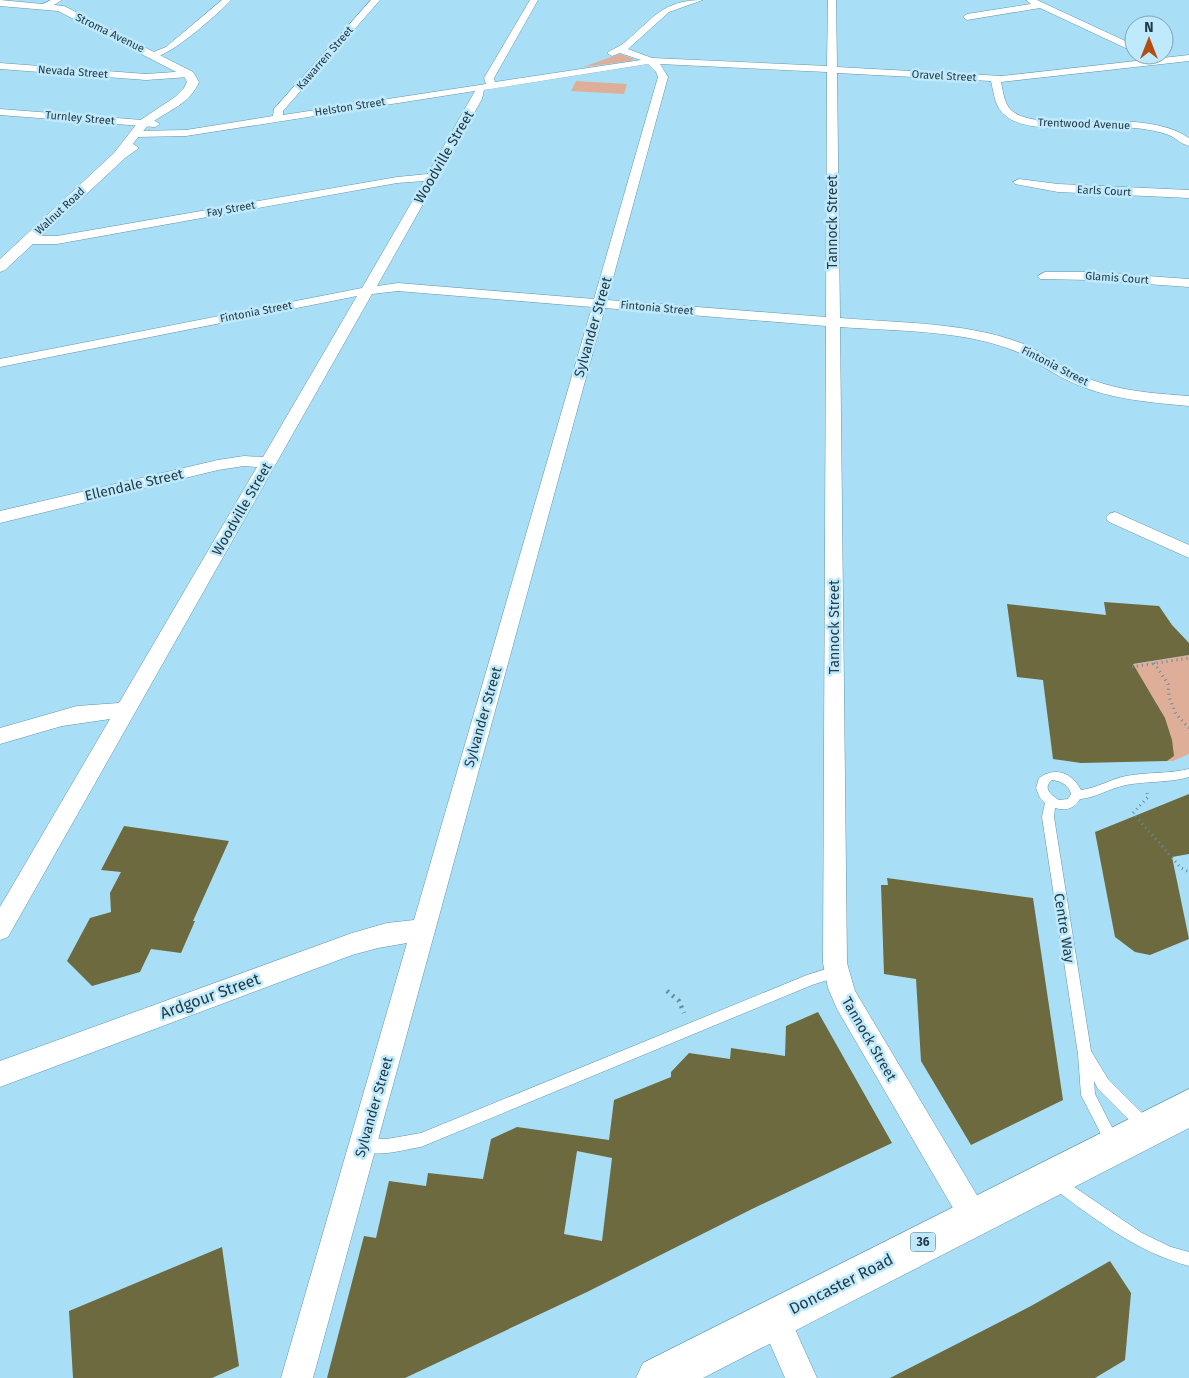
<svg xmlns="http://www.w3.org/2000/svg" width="1189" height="1378" font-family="'Fira Sans',sans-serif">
<rect width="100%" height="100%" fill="#a9dff6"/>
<path fill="#deae98" d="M620 54 634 59 631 61 583 67Z
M576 81 627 84 624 94 571 91Z
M1189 655V754L1173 761H1167L1173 754C1171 719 1150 692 1130 665Z"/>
<path fill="#6c6a3e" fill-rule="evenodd" d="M1104 602 1159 606 1172 625 1189 643V655L1133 664 1165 718 1172 740 1174 756 1167 761 1081 763 1053 759 1043 680 1017 677 1007 604 1106 615Z
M1189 794V854L1172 857 1189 939 1150 955 1135 952 1115 937 1095 832Z
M124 826 229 841 193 921H195L181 953 151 949 140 972 92 986 67 961 90 918 111 912 110 893 121 872 101 870Z
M887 878 1033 898 1063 1100 971 1145 921 1061 916 979 884 974 881 885H888Z
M818 1012 892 1143 752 1209 587 1292 405 1378H327L364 1236 376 1238 389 1181 426 1186 428 1173 483 1179 491 1139 517 1127 609 1140 614 1100 671 1077V1072L689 1053 730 1059 731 1048 785 1056 786 1026ZM577 1151 612 1158 602 1241 564 1234Z
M222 1247 239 1366 212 1378H73L69 1311Z
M1110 1261 1131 1293 1125 1360 1095 1378H890L1031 1306Z"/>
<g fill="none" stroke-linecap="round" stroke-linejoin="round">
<defs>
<path id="service" d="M1189 769V777C1168 783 1147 781 1126 785 1110 788 1096 798 1080 799 1074 809 1066 811 1055 808L1054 817 1091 1051 1108 1079 1150 1121 1152 1126 1150 1131 1145 1133 1140 1131 1098 1089 1094 1081 1095 1094 1119 1141 1117 1146 1112 1148 1107 1146 1081 1095 1078 1054 1042 817 1045 803 1040 798 1036 788 1039 778C1056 766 1072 773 1081 790 1097 788 1111 779 1126 776 1147 772 1168 774 1189 769ZM1052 780C1061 781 1069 785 1071 794L1068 799 1059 800C1051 795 1042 788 1052 780Z
M836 966 840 968 842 972 840 976 812 985 421 1147C402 1150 378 1158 359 1150L357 1145 359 1140 364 1138 387 1139 421 1133 807 975Z
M1058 1176 1142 1233 1171 1247 1189 1252V1266C1137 1252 1096 1220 1053 1188L1051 1183 1053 1178Z"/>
<path id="minor" d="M51 0H62L49 8H43V4Z
M222 0H231C219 13 167 60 151 57V53L166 47Z
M371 0H380L283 111V115L486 84 484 78 530 0H538L494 78 495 82 641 60 620 53 612 56 607 53C612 49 619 47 624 43 653 19 662 0 703 0L669 12 628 49 652 58 827 66 828 0H836L837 67 1002 76 1189 55V61L1001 82C1003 91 1004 103 1011 110 1030 129 1107 119 1135 122 1154 124 1173 127 1189 138V146C1181 144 1176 138 1169 135 1158 131 1146 129 1135 128 1104 125 1028 136 1006 116 995 108 994 94 991 81L837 73 840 318C898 323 966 322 1021 343 1041 351 1058 365 1078 374 1114 391 1150 393 1189 396V406C1147 402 1105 399 1067 380 1047 371 1030 356 1010 349 958 330 895 331 840 327L847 963 855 991 984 1207 988 1217 984 1227 974 1231 964 1227 837 1009 828 988 823 963 826 326 605 308 313 1378H281L407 943 378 948 352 955 0 1087V1061L352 933 387 923 414 920 592 307 398 291 372 294 8 937 0 940V907L110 719 62 726 0 744V728L77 706 119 703 257 467 244 466 218 470 0 523V511L218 460 244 456 263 457 357 296 0 367V359L362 288 424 181 397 183 57 244H29L23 240 29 236H57L397 177 428 174 475 91 186 136 136 137 131 134 136 131 186 130 273 116 274 109ZM648 64 656 72 658 77 594 299 398 283 377 286 482 99 484 90ZM660 64 827 72 826 317 607 300 668 77Z
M1026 0H1037L1134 45V52L1040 8 967 20 963 17 967 14 1031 4Z
M0 63 146 74 189 71 194 74 189 77 146 80 0 69Z
M0 109 155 121 160 124 155 127 0 115Z
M1019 179 1058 184 1189 190V198L1058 192 1015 184 1013 182Z
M1045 272H1091L1189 279V287L1091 280 1040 279 1038 276Z
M1115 512 1189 545V558L1109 522 1106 518 1109 514Z
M774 1303 785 1307 817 1378H785L759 1318 763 1307Z"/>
<path id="tertiary" d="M0 0 64 6 193 72 199 82C190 104 169 110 151 123 144 129 138 137 133 144L139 148 125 158 5 270 0 272V259L114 153 139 121 175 97 184 88 187 82 184 76 58 11 0 6Z"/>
<path id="primary" d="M1189 1089V1128L703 1378H636L643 1363Z"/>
</defs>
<use href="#service" stroke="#6195aa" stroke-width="1"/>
<use href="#minor" stroke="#6195aa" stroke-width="1"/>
<use href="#tertiary" stroke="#6195aa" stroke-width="1"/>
<use href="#primary" stroke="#6195aa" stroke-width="1"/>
<path stroke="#668c9c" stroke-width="3" stroke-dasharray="1 4" stroke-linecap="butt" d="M1154 663 1168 684 1169 697 1176 714 1189 728
M1132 667 1189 658
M1147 793 1148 797 1133 813 1181 868 1189 872"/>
<path stroke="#668c9c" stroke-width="4.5" stroke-dasharray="2 5" stroke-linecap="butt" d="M667 991 679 1001 684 1013"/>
<use href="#service" fill="#fff" fill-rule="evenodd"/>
<use href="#minor" fill="#fff" fill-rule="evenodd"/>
<use href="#tertiary" fill="#fff" fill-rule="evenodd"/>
<use href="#primary" fill="#fff" fill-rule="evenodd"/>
</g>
<g text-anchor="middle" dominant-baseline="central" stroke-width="5" stroke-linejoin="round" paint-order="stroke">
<g font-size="11" fill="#243a43" stroke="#bfeafd">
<text transform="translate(110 33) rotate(26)">Stroma Avenue</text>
<text transform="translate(325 58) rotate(-49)">Kawarren Street</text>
<text transform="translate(73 72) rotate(4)">Nevada Street</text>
<text transform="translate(944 76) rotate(3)">Oravel Street</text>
<text transform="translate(350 107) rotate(-9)">Helston Street</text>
<text transform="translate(80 118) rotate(5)">Turnley Street</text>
<text transform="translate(1084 124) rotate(2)">Trentwood Avenue</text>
<text transform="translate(1104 191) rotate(3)">Earls Court</text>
<text transform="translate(231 209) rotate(-10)">Fay Street</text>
<text transform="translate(60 211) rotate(-43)">Walnut Road</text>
<text transform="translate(1117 278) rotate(4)">Glamis Court</text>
<text transform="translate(657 308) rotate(5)">Fintonia Street</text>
<text transform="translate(256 312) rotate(-11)">Fintonia Street</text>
<text transform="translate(1055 366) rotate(27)">Fintonia Street</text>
</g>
<rect fill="#bfeafd" stroke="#526f7b" stroke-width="1" x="910.5" y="1232.5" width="25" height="19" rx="4"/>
<g font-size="12" font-weight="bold" fill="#243a43">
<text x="923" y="1242">36</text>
</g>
<g font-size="14" fill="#243a43" stroke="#bfeafd">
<text transform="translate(444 157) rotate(-60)">Woodville Street</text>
<text transform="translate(832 222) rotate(-90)">Tannock Street</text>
<text transform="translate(593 327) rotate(-74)">Sylvander Street</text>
<text transform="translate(134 485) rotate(-13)">Ellendale Street</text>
<text transform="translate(242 509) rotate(-60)">Woodville Street</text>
<text transform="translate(834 627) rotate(-90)">Tannock Street</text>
<text transform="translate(483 717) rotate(-74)">Sylvander Street</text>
<text transform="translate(1064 928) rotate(81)">Centre Way</text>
<text transform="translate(869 1039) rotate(60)">Tannock Street</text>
<text transform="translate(374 1107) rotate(-74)">Sylvander Street</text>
</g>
<g font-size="16" fill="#243a43" stroke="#bfeafd">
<text transform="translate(210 996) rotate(-20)">Ardgour Street</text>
<text transform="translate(841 1284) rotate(-27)">Doncaster Road</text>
</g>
</g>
<g transform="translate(1149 40)"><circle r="24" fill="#bfeafd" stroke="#81a4b3"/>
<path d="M0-4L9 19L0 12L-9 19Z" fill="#b14f12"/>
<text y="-8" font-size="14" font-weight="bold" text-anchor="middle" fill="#243a43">N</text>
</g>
</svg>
